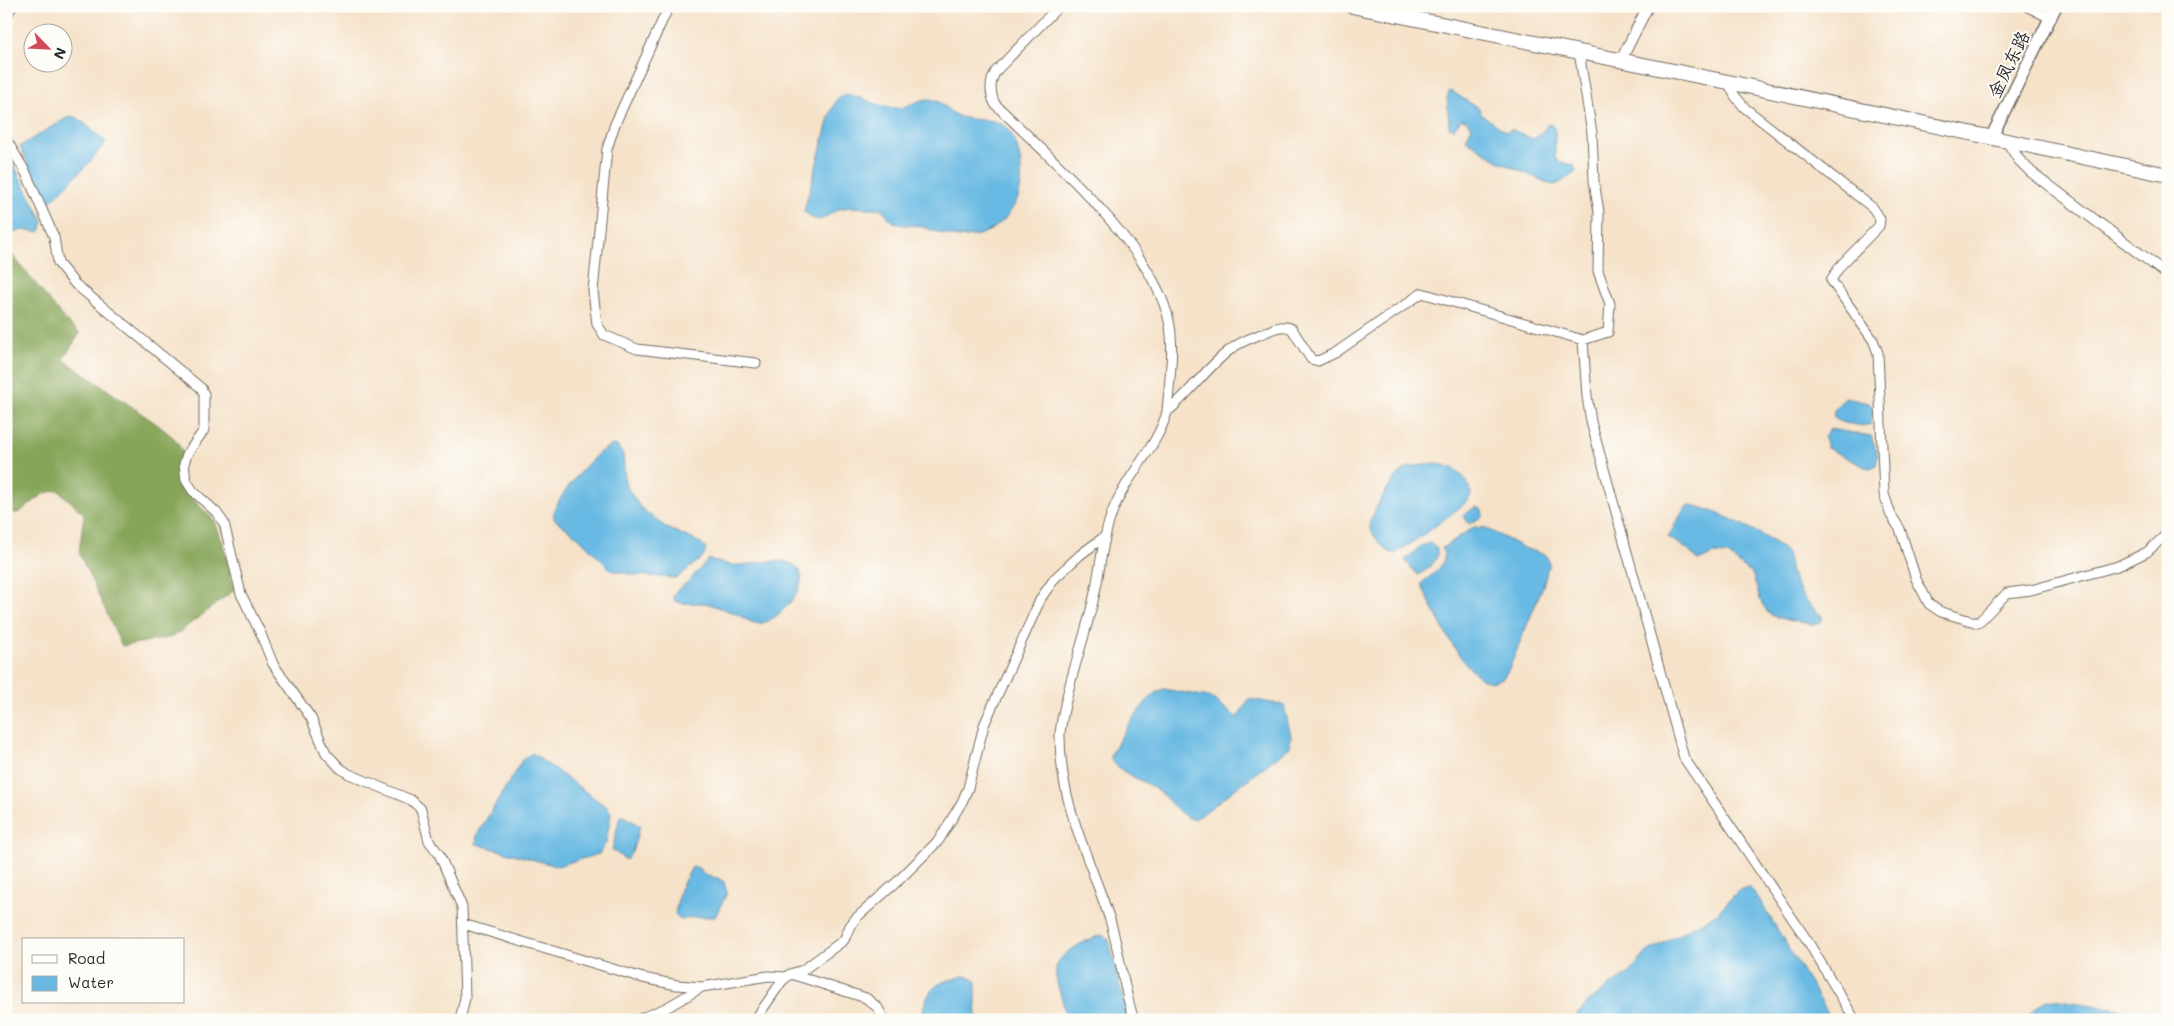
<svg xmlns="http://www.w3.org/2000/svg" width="2174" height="1026" font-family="Mali,'LXGW WenKai TC',sans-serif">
<rect width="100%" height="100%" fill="#fdfcf7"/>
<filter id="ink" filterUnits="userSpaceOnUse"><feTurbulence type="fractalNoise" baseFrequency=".02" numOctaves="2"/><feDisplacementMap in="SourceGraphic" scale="10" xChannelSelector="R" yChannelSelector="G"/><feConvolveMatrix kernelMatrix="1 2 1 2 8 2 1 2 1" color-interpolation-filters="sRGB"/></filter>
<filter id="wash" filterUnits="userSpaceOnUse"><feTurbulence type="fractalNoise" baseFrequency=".0096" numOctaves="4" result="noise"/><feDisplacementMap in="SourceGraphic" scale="20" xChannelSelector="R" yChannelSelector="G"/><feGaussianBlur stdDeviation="1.12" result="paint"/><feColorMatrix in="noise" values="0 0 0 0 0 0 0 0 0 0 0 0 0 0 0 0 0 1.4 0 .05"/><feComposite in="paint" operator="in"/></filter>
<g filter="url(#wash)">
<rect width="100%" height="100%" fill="#f5e2c9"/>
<path fill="#86a559" stroke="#586842" d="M6 247 64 319 80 333 63 359 158 425 174 438 183 452 180 479 191 497 215 521 223 544 234 590 173 637 122 646 79 553 84 514 58 490 45 493 18 513 6 512Z"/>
<path fill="#67b9e3" stroke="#497287" d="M1451 91 1480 109 1481 114 1507 132 1511 129 1533 139 1541 134 1548 124 1552 125 1555 129V158L1560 162 1574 165 1576 172 1558 184 1552 185 1498 161 1466 140 1472 127 1466 120 1461 119 1454 129 1449 127 1447 98 1449 92Z
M846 94C861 97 878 106 893 108 906 110 916 99 929 99 941 99 948 112 958 116 971 122 986 117 999 123 1020 131 1026 178 1018 198 1007 221 993 234 967 237 952 239 934 230 919 226 910 225 903 226 894 222 887 218 885 208 877 208 867 209 854 206 843 208 826 212 822 230 804 211L830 114 837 99Z
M70 116 78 118 106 142 91 161 48 204 44 202 20 146Z
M6 150 43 221 40 232 22 230 6 236Z
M1846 398 1869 403 1873 408 1871 424C1864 427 1858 425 1851 424 1828 422 1829 410 1846 398Z
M1829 429 1871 436 1878 456 1876 465 1871 468 1865 467 1827 448 1824 437Z
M612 445H616L623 454 625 484 640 507 667 528 701 543 706 548 704 556 677 578 634 575 611 570 577 536 554 519C549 505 587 463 599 453 602 450 608 448 612 445Z
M1435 464C1448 465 1457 468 1465 479 1468 485 1473 490 1470 497 1466 506 1407 546 1395 554 1384 552 1373 536 1369 526 1372 512 1392 477 1404 470 1412 465 1425 465 1435 464Z
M1689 505C1706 505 1778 539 1787 554 1790 560 1789 567 1791 573 1797 590 1808 605 1822 616V621L1817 624H1811L1787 620 1773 616 1768 613 1760 600 1753 575 1728 555 1714 554 1698 561 1687 549 1668 537 1684 509Z
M1476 507 1482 510 1483 516 1469 524 1463 515Z
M1474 527 1486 528 1524 548 1546 555 1549 563 1543 586 1509 669 1503 678 1492 682C1463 679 1433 608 1421 584 1433 573 1450 565 1442 548Z
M1430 543 1437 549V558L1428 569 1418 575 1406 562V559L1421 546Z
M709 559C720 563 730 566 742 565 758 564 777 557 792 564 819 577 780 620 762 623 751 625 744 617 734 613 726 610 717 607 709 604 697 601 685 606 675 601L673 596 676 591 689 581Z
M1164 689 1209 697 1216 701 1237 718 1249 699 1279 704 1284 706 1291 736 1290 747 1200 816 1194 819 1188 818C1175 810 1167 797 1155 789 1143 780 1114 771 1110 756 1120 738 1144 695 1164 689Z
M532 753 608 808 611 813 606 843 599 854 557 866 476 844 477 835 522 760Z
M620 816H624L640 826 632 852 626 860 612 850Z
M692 867H697L707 876 718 878 724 882 727 893 715 917H693L681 920 675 914 680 889Z
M1748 887 1756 894 1832 1020H1573L1590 1000 1629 973 1647 952 1716 914 1738 891Z
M1102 935 1109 940 1128 1020H1071C1064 1015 1064 1007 1062 999 1059 989 1053 975 1057 965 1061 952 1090 938 1102 935Z
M963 976 972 977 976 981V1020H924C920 1008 929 990 939 984 946 980 956 979 963 976Z
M2054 999 2125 1010 2138 1020H2025C2033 1010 2040 1000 2054 999Z"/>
</g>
<g filter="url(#ink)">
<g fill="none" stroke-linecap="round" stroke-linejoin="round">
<defs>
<path id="minor" d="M669 6 615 124 607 149 593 291 597 324 604 335 637 349 756 363
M1059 6 996 71C990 81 989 92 995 104 1049 157 1153 246 1169 321 1175 348 1169 384 1167 412 1157 448 1128 473 1114 508 1102 537 1101 567 1094 597 1084 642 1066 687 1060 733 1059 803 1089 856 1110 920 1120 953 1123 987 1134 1020
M2026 6 2050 18
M6 17 12 6
M1728 82 1735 96 1745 108 1873 208 1880 219 1879 226 1841 265 1831 280 1873 340 1878 353 1884 494 1891 515 1900 529 1916 579 1929 604 1941 612 1978 623 2007 593 2031 590 2118 566 2147 552 2168 533
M6 139 26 173 54 237 58 263 75 284 201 388 204 394V430L187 454 184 464 186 480 193 491 216 512 224 523 241 594 260 632 273 664 311 718 326 753 340 768 349 774 411 800 421 809 429 841 439 854 462 907 465 998 460 1020
M1583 340 1587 396 1591 422 1684 758 1807 940 1855 1020
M1167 412C1190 393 1207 367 1231 349 1241 341 1254 337 1266 332 1274 328 1284 324 1292 329L1311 359 1318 361 1335 353 1422 293 1583 340 1608 332 1610 304 1598 271 1599 212 1594 181 1592 133 1579 52
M463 924 643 978 677 985 702 987 768 976 786 977
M791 974 866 998 878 1008 884 1020
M637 1020 666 1008 702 987
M755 1020 782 981 790 974 803 970 844 940 850 926 856 918 899 880 939 840 962 802 968 788 984 725 1041 598 1055 578 1080 555 1104 537"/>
<path id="tertiary" d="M1621 60 1648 6
M2007 141 2019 160 2031 172 2168 275"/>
<path id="secondary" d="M1991 138 2056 6"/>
<path id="trunk" d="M1352 6 1728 82 2168 175"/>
</defs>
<use href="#minor" stroke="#726b62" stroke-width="11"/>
<use href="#tertiary" stroke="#726b62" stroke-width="12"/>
<use href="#secondary" stroke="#726b62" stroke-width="14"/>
<use href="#trunk" stroke="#726b62" stroke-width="16"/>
<use href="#minor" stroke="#fff" stroke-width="9"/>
<use href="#tertiary" stroke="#fff" stroke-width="10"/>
<use href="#secondary" stroke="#fff" stroke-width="11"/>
<use href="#trunk" stroke="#fff" stroke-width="14"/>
</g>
</g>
<g text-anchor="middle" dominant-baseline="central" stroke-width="4" stroke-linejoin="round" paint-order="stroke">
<g font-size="18" fill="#2b2b2b" stroke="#fdfcf7">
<text transform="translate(2008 64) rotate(-64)">金凤东路</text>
</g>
</g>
<rect width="2174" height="1026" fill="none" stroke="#fdfcf7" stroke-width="25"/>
<rect x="22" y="938" width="162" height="65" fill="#fdfcf7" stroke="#a9a8a5"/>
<rect x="32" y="955" width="25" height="8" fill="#ffffff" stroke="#a9a8a5"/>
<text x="68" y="964" font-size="15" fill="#2b2b2b">Road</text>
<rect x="32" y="976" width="25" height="15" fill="#67b9e3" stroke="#a9a8a5"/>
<text x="68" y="988" font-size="15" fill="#2b2b2b">Water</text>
<g transform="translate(48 48) rotate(114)"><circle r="24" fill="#fdfcf7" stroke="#a9a8a5"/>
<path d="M0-4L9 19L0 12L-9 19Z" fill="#d1495b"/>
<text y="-8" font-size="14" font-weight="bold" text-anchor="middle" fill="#2b2b2b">N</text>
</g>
</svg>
